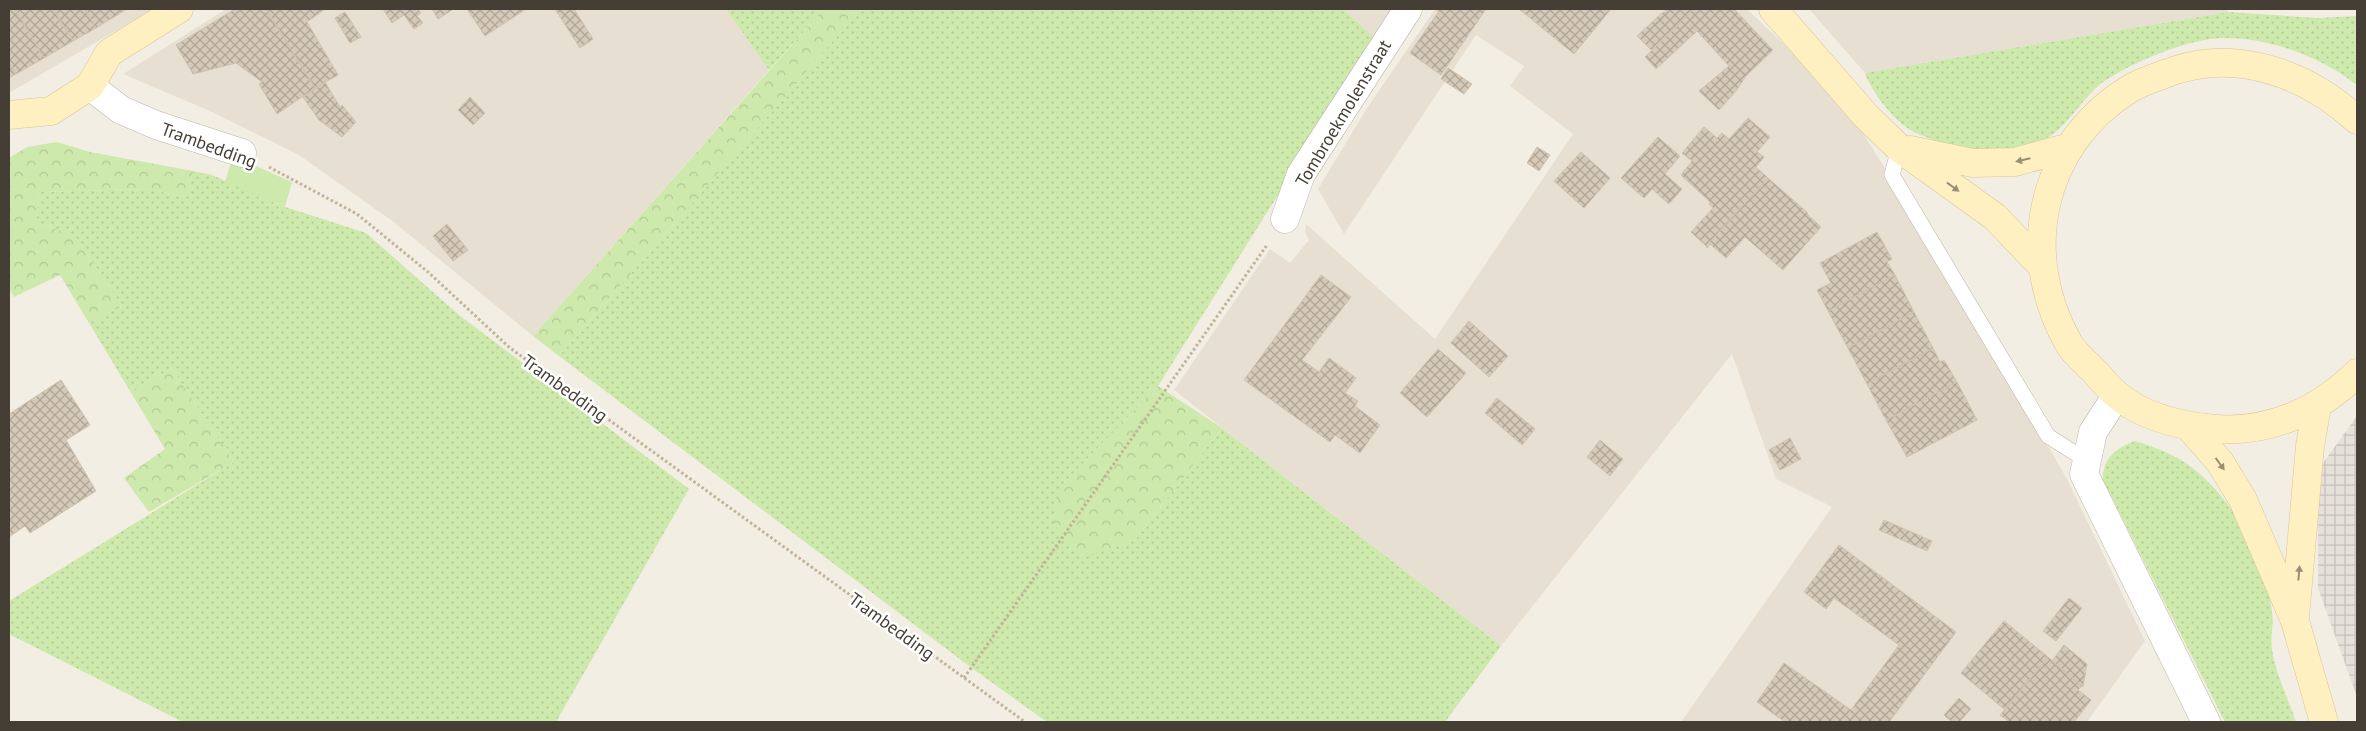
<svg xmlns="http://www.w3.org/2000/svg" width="2366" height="731" font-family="'PT Sans',sans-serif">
<defs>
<pattern id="industrial-grid" width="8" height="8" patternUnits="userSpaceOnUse" patternTransform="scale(1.25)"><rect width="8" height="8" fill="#e5e0d9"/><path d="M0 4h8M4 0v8" fill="none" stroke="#c6c1bb"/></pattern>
<pattern id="grass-dots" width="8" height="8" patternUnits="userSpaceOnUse" patternTransform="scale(1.25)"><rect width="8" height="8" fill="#cde9ab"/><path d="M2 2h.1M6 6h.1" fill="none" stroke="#b1c994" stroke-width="1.8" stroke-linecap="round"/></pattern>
<pattern id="forest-crowns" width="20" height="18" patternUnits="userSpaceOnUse" patternTransform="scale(1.25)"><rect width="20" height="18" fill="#cde9ab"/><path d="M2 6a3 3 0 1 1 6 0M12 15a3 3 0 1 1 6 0" fill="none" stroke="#b1c994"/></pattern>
<pattern id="building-cross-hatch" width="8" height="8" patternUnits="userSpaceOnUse" patternTransform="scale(1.25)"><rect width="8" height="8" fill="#d5cab9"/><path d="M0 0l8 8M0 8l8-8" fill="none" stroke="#afa597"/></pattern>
</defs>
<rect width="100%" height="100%" fill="#f3eee4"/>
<path fill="#e7e0d2" d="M9 9H153L9 93Z
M226 9H726L769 70 533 336 395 223 299 155 212 112 123 74Z
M1343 9H1395L1376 39Z
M1435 9H1747L1792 52 1864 135 1919 222 2067 479 2145 641 2087 722H1681L1832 507 1776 479 1732 354 1501 646 1174 390 1270 249 1290 263 1309 240 1305 232 1306 224 1435 339 1573 134 1510 86 1524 66 1476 35 1344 234 1318 189 1367 108Z
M1809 9H2227L2228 12 1865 73Z"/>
<path fill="url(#industrial-grid)" d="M2357 416V697L2318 588V470Z"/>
<path fill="url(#grass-dots)" d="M726 9H824L769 70Z
M861 9H1343L1376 39 1158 386 1061 486 1134 541 1222 428 1501 646 1445 722H1047L969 666 559 356Z
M2228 12 2317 18 2357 16V85C2321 57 2269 37 2223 38 2187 39 2133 62 2103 82 2084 96 2069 124 2050 136 2039 143 2021 151 2008 153 1984 156 1925 141 1906 127 1891 116 1871 91 1865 73Z
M193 171 212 175 282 206 366 233 459 315 689 489 556 722H183L9 634V601L234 462 172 369 130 391 89 323 122 306 74 235 36 223 39 192 147 189 186 197Z
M2135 441C2154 447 2174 454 2190 466 2233 498 2266 559 2272 612 2274 624 2270 637 2272 650 2276 674 2288 699 2296 722H2225L2103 480C2103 457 2115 449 2135 441Z"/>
<path fill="url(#forest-crowns)" d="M824 9H861L559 356 533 336Z
M57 142 90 152 193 171 186 197 147 189 39 192 36 223 74 235 122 306 89 323 60 275 14 297 9 289V158L27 147Z
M172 369 234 462 149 512 124 478 165 449 130 391Z
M1158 386 1222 428 1134 541 1083 558 1053 523 1061 486Z"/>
<path fill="#cde9ab" d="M233 156 292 182 285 207 225 182Z"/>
<path fill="url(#building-cross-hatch)" stroke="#d0c2ad" d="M9 9H15L44 58 16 74 9 62Z
M15 9H53L73 41 44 58Z
M53 9H85L96 28 73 41Z
M85 9H127L96 28Z
M235 9H266L315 88 277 114 259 84 262 82 236 63 193 74 176 45Z
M266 9H325L307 22 338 75 315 88Z
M383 9H418L421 13 417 16 423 23 414 29 404 15 392 23Z
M432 9H452V10L438 19Z
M467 9H526L485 36Z
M555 9H574L593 39 580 48Z
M1436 9H1486L1441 75 1410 53 1439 11Z
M1519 9H1611L1574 54Z
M1665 9H1694L1651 50 1637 36 1663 12 1664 13 1666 11Z
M1694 9H1734L1773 50 1746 76 1736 91 1719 110 1699 91 1729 66 1697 31 1656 69 1645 57Z
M345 12 361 37 350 43 335 18Z
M9 62 16 74 9 78Z
M1448 68 1472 84 1464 94 1441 79Z
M325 82 340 107 342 105 356 122 342 137 319 120 303 97Z
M470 97 485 113 473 125 458 110Z
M1748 118 1770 137 1757 152 1764 157 1756 167 1768 178 1706 246 1691 232 1713 208 1709 204 1710 202 1681 175 1692 161 1682 153 1704 127 1717 138 1722 133 1729 139Z
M1658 137 1680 156 1665 174 1682 189 1669 204 1652 189 1644 198 1621 178Z
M1537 147 1550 155 1539 171 1527 163Z
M1581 152 1610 178 1584 208 1554 181Z
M1768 178 1808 213 1807 214 1821 227 1783 270 1745 237 1726 258 1710 244 1707 248 1706 246Z
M447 224 468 250 453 261 433 236Z
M1877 232 1892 259 1887 262 1895 275 1828 311 1817 290 1831 283 1820 263Z
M1321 275 1351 297 1302 360 1319 372 1329 358 1356 378 1345 393 1358 401 1355 406 1380 425 1360 453 1335 435 1330 442 1244 380Z
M1895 275 1914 312 1848 348 1828 311Z
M1914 312 1933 348 1867 384 1848 348Z
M1469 321 1508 356 1489 377 1451 343Z
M1933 348 1940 362 1944 360 1957 382 1886 420 1867 384Z
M1438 349 1466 373 1427 417 1400 393Z
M61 380 90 425 66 440 96 491 30 533 25 526 9 537V414Z
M1957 382 1977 420 1907 457 1886 420Z
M1497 398 1535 429 1522 445 1485 413Z
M1790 438 1801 459 1780 470 1769 450Z
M1600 440 1623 459 1610 476 1587 457Z
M1884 520 1932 541 1927 551 1879 530Z
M1839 545 1956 632 1889 722H1785L1757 702 1784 663 1851 710 1899 645 1834 598 1826 609 1804 592Z
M2069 598 2082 608 2056 641 2043 631Z
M2004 621 2048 657 2005 710 1961 673Z
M2064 645 2087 664 2083 687 2052 661Z
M2048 657 2082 686 2078 690 2091 700 2074 722H2010L2000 715Z
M1959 698 1971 709 1959 722H1952L1944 715Z"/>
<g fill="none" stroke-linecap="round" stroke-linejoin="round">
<defs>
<path id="lane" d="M1899 148 1892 175 2048 436 2086 460"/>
<path id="street" d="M90 86 121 110 156 125 242 153
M1285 219 1301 174 1408 9
M2117 395 2093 432 2084 474 2206 722"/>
<path id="secondary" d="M1773 9 1866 116 1899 148 1995 217 2041 265
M9 115 51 111 90 86 109 53 179 9
M2357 120C2309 76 2241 49 2176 70 2160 76 2142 81 2128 90 2039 146 2018 255 2069 344 2075 354 2085 362 2093 370 2101 378 2108 388 2117 395 2143 417 2182 426 2215 429 2269 433 2319 411 2357 373
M1910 150 1973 163 2015 162 2070 147
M2189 427 2220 462 2243 500 2295 621 2324 722
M2295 617 2310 446 2317 406"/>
</defs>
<use href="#lane" stroke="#beb6a7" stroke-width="16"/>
<use href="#street" stroke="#beb6a7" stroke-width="29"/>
<use href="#secondary" stroke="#d8c595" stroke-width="29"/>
<path stroke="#c1b298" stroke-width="3" stroke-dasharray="2.5 2.5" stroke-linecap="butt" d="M269 167 357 214 428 272 510 348 1025 722
M964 678 1267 245"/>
<use href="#lane" stroke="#fff" stroke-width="15"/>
<use href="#street" stroke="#fff" stroke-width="28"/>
<use href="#secondary" stroke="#fff0c2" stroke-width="28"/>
</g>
<defs><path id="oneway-solid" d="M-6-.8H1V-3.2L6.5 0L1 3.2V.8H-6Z" transform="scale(1.25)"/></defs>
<g fill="#998e74">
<use href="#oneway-solid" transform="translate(2023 160) rotate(167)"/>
<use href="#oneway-solid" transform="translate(1953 187) rotate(36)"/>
<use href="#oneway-solid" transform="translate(2220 464) rotate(54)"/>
<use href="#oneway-solid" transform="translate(2299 573) rotate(-85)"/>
</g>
<g text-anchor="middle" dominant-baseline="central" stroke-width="5" stroke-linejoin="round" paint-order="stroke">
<g font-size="18" fill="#453e34" stroke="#fff">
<text transform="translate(1343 113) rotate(-59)">Tombroekmolenstraat</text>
<text transform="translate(209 145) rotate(20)">Trambedding</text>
<text transform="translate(565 388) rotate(36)">Trambedding</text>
<text transform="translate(892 626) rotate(36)">Trambedding</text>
</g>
</g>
<rect width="2366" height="731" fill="none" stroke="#453e34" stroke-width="20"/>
</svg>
